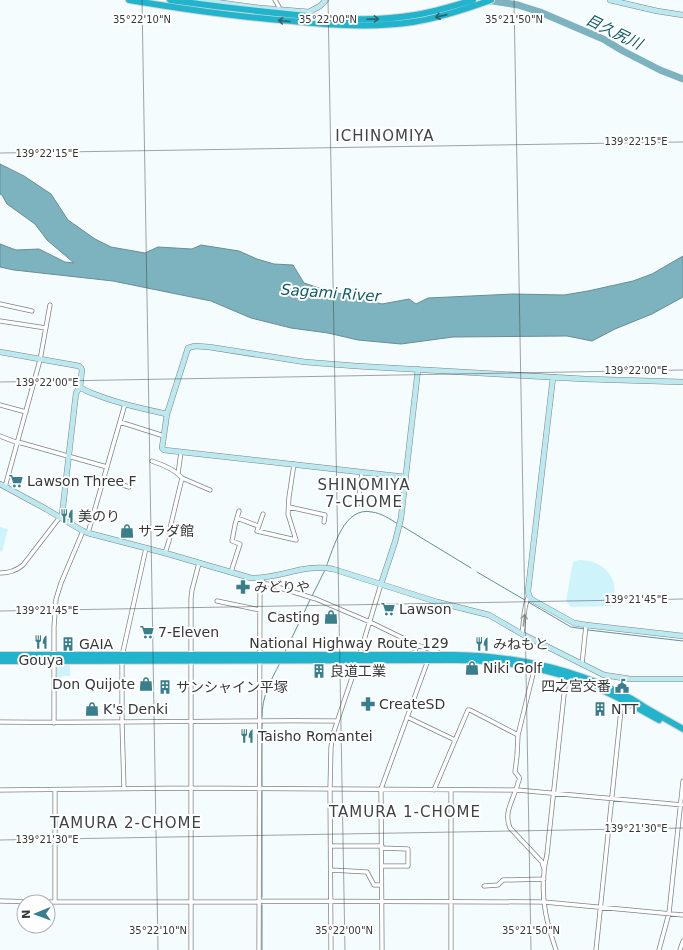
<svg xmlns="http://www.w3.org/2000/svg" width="683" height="950" font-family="'DejaVu Sans','Noto Sans JP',sans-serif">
<rect width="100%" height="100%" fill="#f5fcfd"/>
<path fill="#cef3fb" d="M0 527 8 529 2 552 0 551Z
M579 560C606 560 622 581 611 606L571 607 566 601 573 562Z
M57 665H70V676H61V680H57Z"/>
<path fill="#7db3be" stroke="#678e96" d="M0 164 24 176 51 194 68 220 95 239 111 247 145 253 158 247 192 249 201 245 239 251 257 259 274 264 293 265 304 283 331 292 344 294 382 304 409 299 416 304 428 298 513 294 564 295 588 291 633 281 652 274 683 256V297L652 314 615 329 592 341 567 336 453 337 401 344 358 340 328 333 291 328 251 318 211 301 113 281 14 270 0 267V244L16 250 39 249 65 262 74 263 47 240 35 224 7 204 2 195 0 194Z"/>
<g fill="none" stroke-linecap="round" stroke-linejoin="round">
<path stroke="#678e96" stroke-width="1" d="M402 526 471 568
M326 567C334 547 344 506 372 512 381 513 390 519 398 524
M477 572 571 627 584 629
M312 596 325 570
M588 630 683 641
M285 652 310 600
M262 717C262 696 270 682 280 663
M262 786V722
M262 791V897
M262 950V905"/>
<path stroke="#7db3be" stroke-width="7" d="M486 0 518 5 540 12 603 39 623 51 660 70 683 79"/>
<defs>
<path id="street" d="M275 0 279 7 278 10
M0 304 32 311
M0 321 46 328
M0 405 26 412
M120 422 164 436
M0 436 18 443
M18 442 107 467
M152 461C163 465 174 469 182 478L171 524 169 541 165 553
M294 464 289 497 288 514 296 540
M178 474 181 452
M182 478 210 490
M104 479 129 487
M5 487 40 360 50 305
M358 504 362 472
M289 507 325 515 324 522
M263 514 257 531 296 540
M237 518 258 526
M88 533 125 404
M231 572 240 544 232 541 235 525 239 511
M0 573C9 573 16 571 23 565L60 517
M260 578 264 583 316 599 370 622 417 645 438 652V655
M217 601 260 610
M522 634C524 623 523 605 529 596
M414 655 417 645
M582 664 586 625
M407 717 455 740
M0 722C112 723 225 720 337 721
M54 723V627L56 599 61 583 83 531
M518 735 535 666
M124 789 122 722V656L146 548
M0 790 191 788 517 790 683 805
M434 790 468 710H470L518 735 517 756 515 772C516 773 518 776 519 777 520 779 519 781 518 783 514 799 503 812 510 828L542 862 544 869
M451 790V950
M331 846H382
M382 866H408V849L382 848
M331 870 367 872 374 885H381
M484 886 498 885 503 880 544 879
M0 901 45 902
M48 902H257L260 901 544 902 683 915
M55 902V790
M191 950V598L192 590 199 563
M259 950 260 578
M331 950 330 789 331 747 333 734 358 660 381 584
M382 950 381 789 428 660
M556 950C547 924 541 901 544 873 544 867 546 860 547 854L566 676
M596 950 622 700
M659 950 669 913 683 781
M680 950 683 941"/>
<path id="secondary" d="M200 0 260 8 309 12 320 6 326 0
M610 0 657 11 683 15
M0 352 79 366 81 368 82 370 80 387C85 391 91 393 97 395 119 404 144 409 167 414
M553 377 528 591 529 596 531 599 574 623 586 625 683 636
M405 477 164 450 162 448 167 414 188 348 195 346 209 347 305 362 356 366 585 379 683 382
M0 484 46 509 83 531 88 533 165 553 251 578C279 579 305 563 333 569L437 602 489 615 522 634 604 675 630 679H683
M60 517 62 515 76 393 80 387
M381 584 395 542 401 518 418 369"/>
<path id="highway" d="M129 0C183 9 237 17 292 21 332 25 372 28 413 22 440 18 466 9 491 0
M170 0C212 6 254 11 297 15 336 19 375 22 415 15 435 12 454 6 473 0
M0 655H454C512 656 570 668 622 694 631 698 638 703 646 708 658 715 671 722 683 729
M0 661 455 660C495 660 535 666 574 679 604 689 632 705 659 720"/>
</defs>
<use href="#street" stroke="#7e8486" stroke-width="5"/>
<use href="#secondary" stroke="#7e8486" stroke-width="6"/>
<use href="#highway" stroke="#d7d7d7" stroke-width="8"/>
<use href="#street" stroke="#fff" stroke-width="3.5"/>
<use href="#secondary" stroke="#bce8f0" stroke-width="5"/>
<use href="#highway" stroke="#21b4cc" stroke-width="6"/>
</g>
<defs><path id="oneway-shaft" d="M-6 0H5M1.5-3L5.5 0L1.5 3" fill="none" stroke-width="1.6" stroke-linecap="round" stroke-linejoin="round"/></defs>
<g stroke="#2e636c">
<use href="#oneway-shaft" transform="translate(441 16) rotate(167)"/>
<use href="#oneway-shaft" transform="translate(373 19) rotate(-2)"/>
<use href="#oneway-shaft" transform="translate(284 21) rotate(-175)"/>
</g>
<use stroke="#9a9c9c" href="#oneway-shaft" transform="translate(524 620) rotate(-83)"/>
<path fill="none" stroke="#353839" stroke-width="1" stroke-opacity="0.45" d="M142 0 158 950M328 0 345 950M514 0 531 950M0 153 683 142M0 382 683 370M0 611 683 599M0 840 683 828"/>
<defs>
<symbol id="supermarket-bare" viewBox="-9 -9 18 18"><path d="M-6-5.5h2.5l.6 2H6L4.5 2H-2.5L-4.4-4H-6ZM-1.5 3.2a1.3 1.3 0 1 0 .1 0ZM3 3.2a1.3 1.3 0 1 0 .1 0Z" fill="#397e8c" stroke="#fff" stroke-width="2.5" paint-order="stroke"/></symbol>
<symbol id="restaurant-bare" viewBox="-9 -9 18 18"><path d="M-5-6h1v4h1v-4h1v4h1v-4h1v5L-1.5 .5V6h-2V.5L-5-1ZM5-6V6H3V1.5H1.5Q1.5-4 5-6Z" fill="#397e8c" stroke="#fff" stroke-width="2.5" paint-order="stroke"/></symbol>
<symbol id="shop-bare" viewBox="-9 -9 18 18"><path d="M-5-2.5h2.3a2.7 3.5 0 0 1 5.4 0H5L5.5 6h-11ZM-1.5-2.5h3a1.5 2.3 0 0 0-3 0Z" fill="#397e8c" stroke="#fff" stroke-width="2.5" paint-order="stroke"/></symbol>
<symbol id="pharmacy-bare" viewBox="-9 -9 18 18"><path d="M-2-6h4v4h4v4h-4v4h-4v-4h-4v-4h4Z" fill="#397e8c" stroke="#fff" stroke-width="2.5" paint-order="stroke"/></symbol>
<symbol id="building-bare" viewBox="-9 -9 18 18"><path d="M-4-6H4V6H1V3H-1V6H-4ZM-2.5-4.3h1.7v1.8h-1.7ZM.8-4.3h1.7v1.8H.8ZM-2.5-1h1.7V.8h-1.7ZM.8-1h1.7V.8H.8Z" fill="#397e8c" stroke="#fff" stroke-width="2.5" paint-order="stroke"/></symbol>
<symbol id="civic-bare" viewBox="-9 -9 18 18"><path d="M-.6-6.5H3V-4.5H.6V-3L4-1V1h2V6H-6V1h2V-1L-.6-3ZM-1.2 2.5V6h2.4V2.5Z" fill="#397e8c" stroke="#fff" stroke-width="2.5" paint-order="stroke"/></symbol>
</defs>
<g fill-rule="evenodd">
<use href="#supermarket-bare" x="6" y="471" width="20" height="20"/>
<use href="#restaurant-bare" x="57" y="506" width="20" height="20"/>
<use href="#shop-bare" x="117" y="521" width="20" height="20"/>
<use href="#pharmacy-bare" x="233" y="577" width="20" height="20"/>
<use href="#supermarket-bare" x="378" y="599" width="20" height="20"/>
<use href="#shop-bare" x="321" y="607" width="20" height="20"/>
<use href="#supermarket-bare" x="137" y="622" width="20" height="20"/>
<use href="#restaurant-bare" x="31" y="632" width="20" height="20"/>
<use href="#building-bare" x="58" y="634" width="20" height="20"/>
<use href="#restaurant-bare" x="472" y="634" width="20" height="20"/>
<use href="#shop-bare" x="462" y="658" width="20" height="20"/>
<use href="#building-bare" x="309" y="661" width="20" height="20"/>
<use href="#shop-bare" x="136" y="674" width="20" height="20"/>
<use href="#civic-bare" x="612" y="676" width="20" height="20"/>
<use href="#building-bare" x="155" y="677" width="20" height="20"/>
<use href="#pharmacy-bare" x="358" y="694" width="20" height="20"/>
<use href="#shop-bare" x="82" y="699" width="20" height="20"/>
<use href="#building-bare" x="590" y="699" width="20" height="20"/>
<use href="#restaurant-bare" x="237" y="726" width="20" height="20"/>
</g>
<g text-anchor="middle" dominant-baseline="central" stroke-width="4" stroke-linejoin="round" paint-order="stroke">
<g font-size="14" fill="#353839" stroke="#fff" text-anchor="start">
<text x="27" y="481">Lawson Three F</text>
<text x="78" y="516">美のり</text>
<text x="138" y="531">サラダ館</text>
<text x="254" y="587">みどりや</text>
<text x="399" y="609">Lawson</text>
<text x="320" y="617" text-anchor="end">Casting</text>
<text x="158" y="632">7-Eleven</text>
<text x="79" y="644">GAIA</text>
<text x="493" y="644">みねもと</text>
<text x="41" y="660" text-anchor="middle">Gouya</text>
<text x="483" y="668">Niki Golf</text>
<text x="330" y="671">良道工業</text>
<text x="135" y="684" text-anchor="end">Don Quijote</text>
<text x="611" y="686" text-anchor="end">四之宮交番</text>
<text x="176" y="687">サンシャイン平塚</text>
<text x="379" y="704">CreateSD</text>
<text x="103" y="709">K's Denki</text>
<text x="611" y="709">NTT</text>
<text x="258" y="736">Taisho Romantei</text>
</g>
<g font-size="14" fill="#353839" stroke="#fff">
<text x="349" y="643">National Highway Route 129</text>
</g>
<g font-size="15" font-style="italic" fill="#0e5a67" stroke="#fff">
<text transform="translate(614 32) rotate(26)">目久尻川</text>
<text transform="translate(331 293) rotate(4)">Sagami River</text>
</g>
<g font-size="15" letter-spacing="1" fill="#3f4445" stroke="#fff">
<text x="385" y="136">ICHINOMIYA</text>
<text x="364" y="485">SHINOMIYA<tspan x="364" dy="17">7-CHOME</tspan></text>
<text x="405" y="812">TAMURA 1-CHOME</text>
<text x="126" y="823">TAMURA 2-CHOME</text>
</g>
</g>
<g font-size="10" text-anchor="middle" fill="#353839" stroke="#fff" stroke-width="4" stroke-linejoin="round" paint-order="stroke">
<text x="142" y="23">35°22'10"N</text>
<text x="328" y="23">35°22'00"N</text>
<text x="514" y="23">35°21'50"N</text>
<text x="636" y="145">139°22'15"E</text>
<text x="47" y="157">139°22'15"E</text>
<text x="636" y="374">139°22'00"E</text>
<text x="47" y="386">139°22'00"E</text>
<text x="636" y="603">139°21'45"E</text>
<text x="47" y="614">139°21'45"E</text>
<text x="636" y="832">139°21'30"E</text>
<text x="47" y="843">139°21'30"E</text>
<text x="158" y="934">35°22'10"N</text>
<text x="344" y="934">35°22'00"N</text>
<text x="531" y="934">35°21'50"N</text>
</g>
<g transform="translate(36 914) rotate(269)"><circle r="19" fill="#ffffff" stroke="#aeafb0"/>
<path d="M0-3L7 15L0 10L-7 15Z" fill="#397e8c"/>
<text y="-6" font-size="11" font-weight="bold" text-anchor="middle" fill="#353839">N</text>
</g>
</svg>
